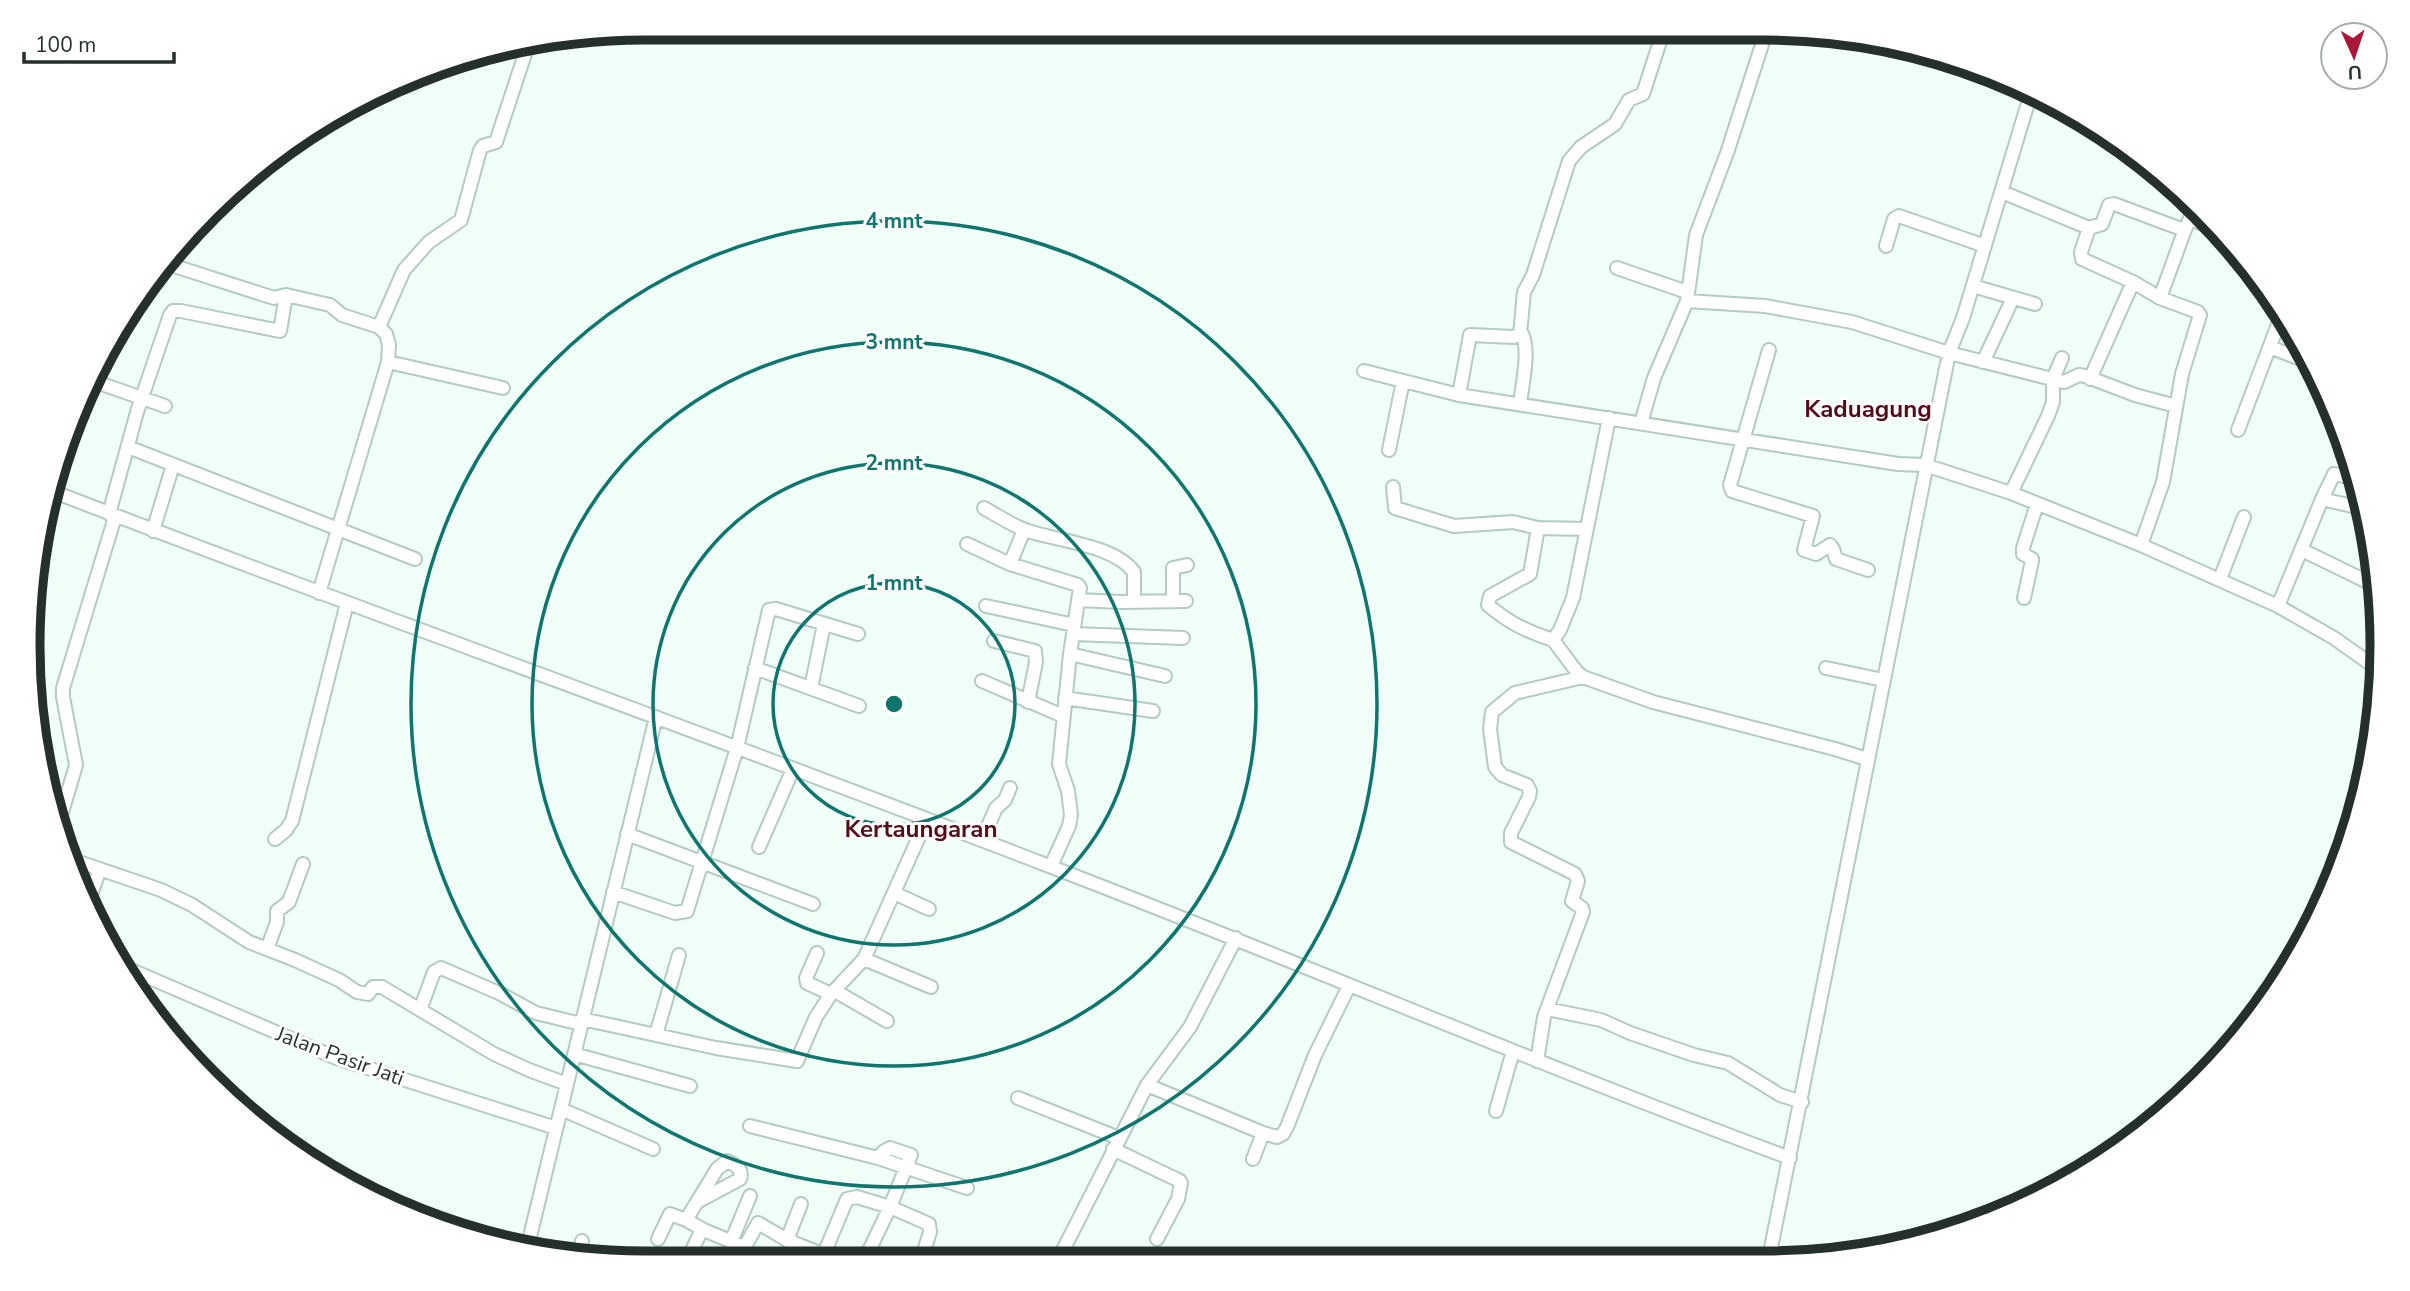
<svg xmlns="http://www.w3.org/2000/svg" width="2410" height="1291" font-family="'Nunito Sans',sans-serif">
<rect width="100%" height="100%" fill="#f0fff8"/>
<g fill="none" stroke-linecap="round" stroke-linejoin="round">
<defs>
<path id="street" d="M2002 192 2089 228 2102 224 2109 205 2114 204 2184 230
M2190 218 2219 232
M2089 228 2081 252 2082 259 2133 282 2160 298
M1886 246 1894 219 1899 216 1985 246
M168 264 274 298 286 295 330 305 342 315 379 327 386 334 389 345 388 362 319 593
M1617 268 1687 292
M1973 286 2035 304
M1687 301 1696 235 1727 153 1767 29
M379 327 404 270 429 242 461 220 480 150 483 146 496 142 527 48
M2270 347 2298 358 2309 357
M1769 350 1730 485 1732 491 1813 516 1804 550 1816 554 1830 545 1833 549 1836 559 1868 570
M388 362 503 388
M1983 362 2013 298
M1364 371 1459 395 1898 464 1925 465 2011 493 2141 545 2278 606 2334 638 2379 670
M2090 379 2133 282
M96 382 165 406
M1459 395 1470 335 1514 337 1520 334 1524 292 1533 275 1569 161 1581 147 1615 124 1629 100 1643 94 1664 29
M1520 404C1522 385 1531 348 1521 332
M1641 423 1654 378 1687 301 1765 306 1852 322 1949 353 2064 382 2079 375 2085 376 2135 395 2176 406
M2238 430 2282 314
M128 447 415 559
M1389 450 1403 381
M1393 487 1395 508 1454 526 1513 522 1538 528
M49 490C381 618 717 737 1049 866 1297 961 1541 1066 1790 1158
M2011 493 2048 416 2053 402V379L2062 358
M2322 499 2334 474 2359 479
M984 508C998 516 1013 526 1028 531 1058 541 1114 545 1134 572V602
M109 514 137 412 170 315 173 311H181L280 331 286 295
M1024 530 1010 564 1078 585 1080 588 1070 654 1059 764 1068 791 1071 815 1069 826 1051 866
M153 531 173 465
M967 544 1010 564
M2141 545 2163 482 2182 374 2200 315 2198 312 2160 298 2184 232 2195 207
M2302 550 2378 587
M2220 579 2244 517
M2024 598 2032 561V559L2023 554V548L2037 504
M1078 600 1121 602 1186 601
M1173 601V568L1187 565
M986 606 1074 625
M2278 606 2322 499 2365 509
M1073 634 1183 638
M1553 640C1528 632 1509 623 1488 605L1490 596 1530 574 1538 528 1586 529
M994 641 1035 651 1036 662 1028 702
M1070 654 1165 676
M2368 662 2377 647V636L2373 626 2380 599
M755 668 859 706
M1826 668 1883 680
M1583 677 1577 672 1553 640 1560 630 1573 598 1609 418
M982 681 1063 716
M811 688 824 624
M1065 698 1153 711
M60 819 76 765 63 697V688L115 517
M627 834 813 904
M275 839 286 830 292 821 347 603
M982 840 996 808 1005 800 1010 788
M759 847 793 769
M70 859 161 890 192 905 249 942 295 960 339 980 357 992 368 994 373 987H382L494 1054 529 1070 567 1084
M613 892 675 913 687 911 737 748 769 610 776 609 858 634
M894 893 929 909
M88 903 100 869
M267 949 277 922V911L289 902 303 864
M817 953 806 978 807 983 831 994
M864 959 931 987
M129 969 336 1058 556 1128
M835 991 887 1021
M1547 1009 1601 1020 1630 1033 1694 1055 1728 1063 1780 1095 1802 1102
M420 1010 434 972 441 968 499 993 536 1013 581 1024
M582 1019 716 1048 797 1061 816 1017 831 994 864 959 927 819
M656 1035 679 955
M574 1054 690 1086
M1537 1061 1544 1017 1583 912 1582 908 1572 901 1578 881 1575 874 1511 842V833L1529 797 1530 791 1527 785 1502 775 1495 767 1490 729 1492 712 1515 693 1583 677 1653 702 1835 749 1867 759
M1147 1085 1263 1133 1277 1137 1283 1134 1287 1127 1315 1055 1349 986
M1018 1098 1119 1138
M561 1109 653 1149
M1496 1111 1513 1051
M750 1126 878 1158 883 1152 890 1148 911 1155 890 1207 929 1224 930 1232 924 1251 944 1261
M1113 1149 1180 1181 1181 1183 1178 1199 1157 1239
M878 1158 967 1188
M1253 1159 1263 1133
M727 1161C736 1165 743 1169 740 1179L697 1202 717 1169Z
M697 1202 686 1220 706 1231 745 1247
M658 1239 670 1214 686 1220
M787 1240 801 1204
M731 1242 750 1196
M527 1249 656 717
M824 1254 847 1199 857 1197 890 1207 864 1261
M578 1257 582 1241
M1769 1258 1949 353 1963 318 2031 93
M1058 1260 1147 1085 1190 1027 1236 938
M687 1261 702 1229
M737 1261 758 1223 787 1240 839 1261
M785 1261 793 1242"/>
</defs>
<use href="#street" stroke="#b3cbc0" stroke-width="16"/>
<use href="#street" stroke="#fff" stroke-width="12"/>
</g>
<g fill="none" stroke="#0f766e" stroke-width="3.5">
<circle cx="894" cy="704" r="121"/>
<circle cx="894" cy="704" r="241"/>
<circle cx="894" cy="704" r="362"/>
<circle cx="894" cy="704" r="483"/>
</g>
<g text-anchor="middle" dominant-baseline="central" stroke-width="6" stroke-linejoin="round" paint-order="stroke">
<g font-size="21" fill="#252f2b" stroke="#fff">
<text transform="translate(340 1056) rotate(20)">Jalan Pasir Jati</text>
</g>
<g font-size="24" font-weight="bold" fill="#530d19" stroke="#fff">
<text x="1868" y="409">Kaduagung</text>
<text x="921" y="829">Kertaungaran</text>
</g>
</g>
<path d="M0 0H2410V1291H0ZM645 40H1765A605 605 0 0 1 2370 645V646A605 605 0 0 1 1765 1251H645A605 605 0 0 1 40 646V645A605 605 0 0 1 645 40Z" fill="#fff" fill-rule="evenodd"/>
<path fill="none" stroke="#252f2b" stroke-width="9" d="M645 40H1765A605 605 0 0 1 2370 645V646A605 605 0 0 1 1765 1251H645A605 605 0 0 1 40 646V645A605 605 0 0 1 645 40Z"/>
<circle cx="894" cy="704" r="10" fill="#0f766e" stroke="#fff" stroke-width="3.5"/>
<g font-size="21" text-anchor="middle" font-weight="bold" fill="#0f766e" stroke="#fff" stroke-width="6" stroke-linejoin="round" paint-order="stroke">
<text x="894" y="228">4 mnt</text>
<text x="894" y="349">3 mnt</text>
<text x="894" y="470">2 mnt</text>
<text x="894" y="590">1 mnt</text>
</g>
<g transform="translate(2354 56) rotate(177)"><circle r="33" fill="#ffffff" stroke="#a8acaa" stroke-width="2"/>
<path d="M0-5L12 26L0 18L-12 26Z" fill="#ac1738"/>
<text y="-10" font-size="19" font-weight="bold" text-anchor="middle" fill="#252f2b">U</text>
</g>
<path d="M24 52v10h150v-10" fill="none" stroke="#252f2b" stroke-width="3.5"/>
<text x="35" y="52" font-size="21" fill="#252f2b" stroke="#ffffff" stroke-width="5" paint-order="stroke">100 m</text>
</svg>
